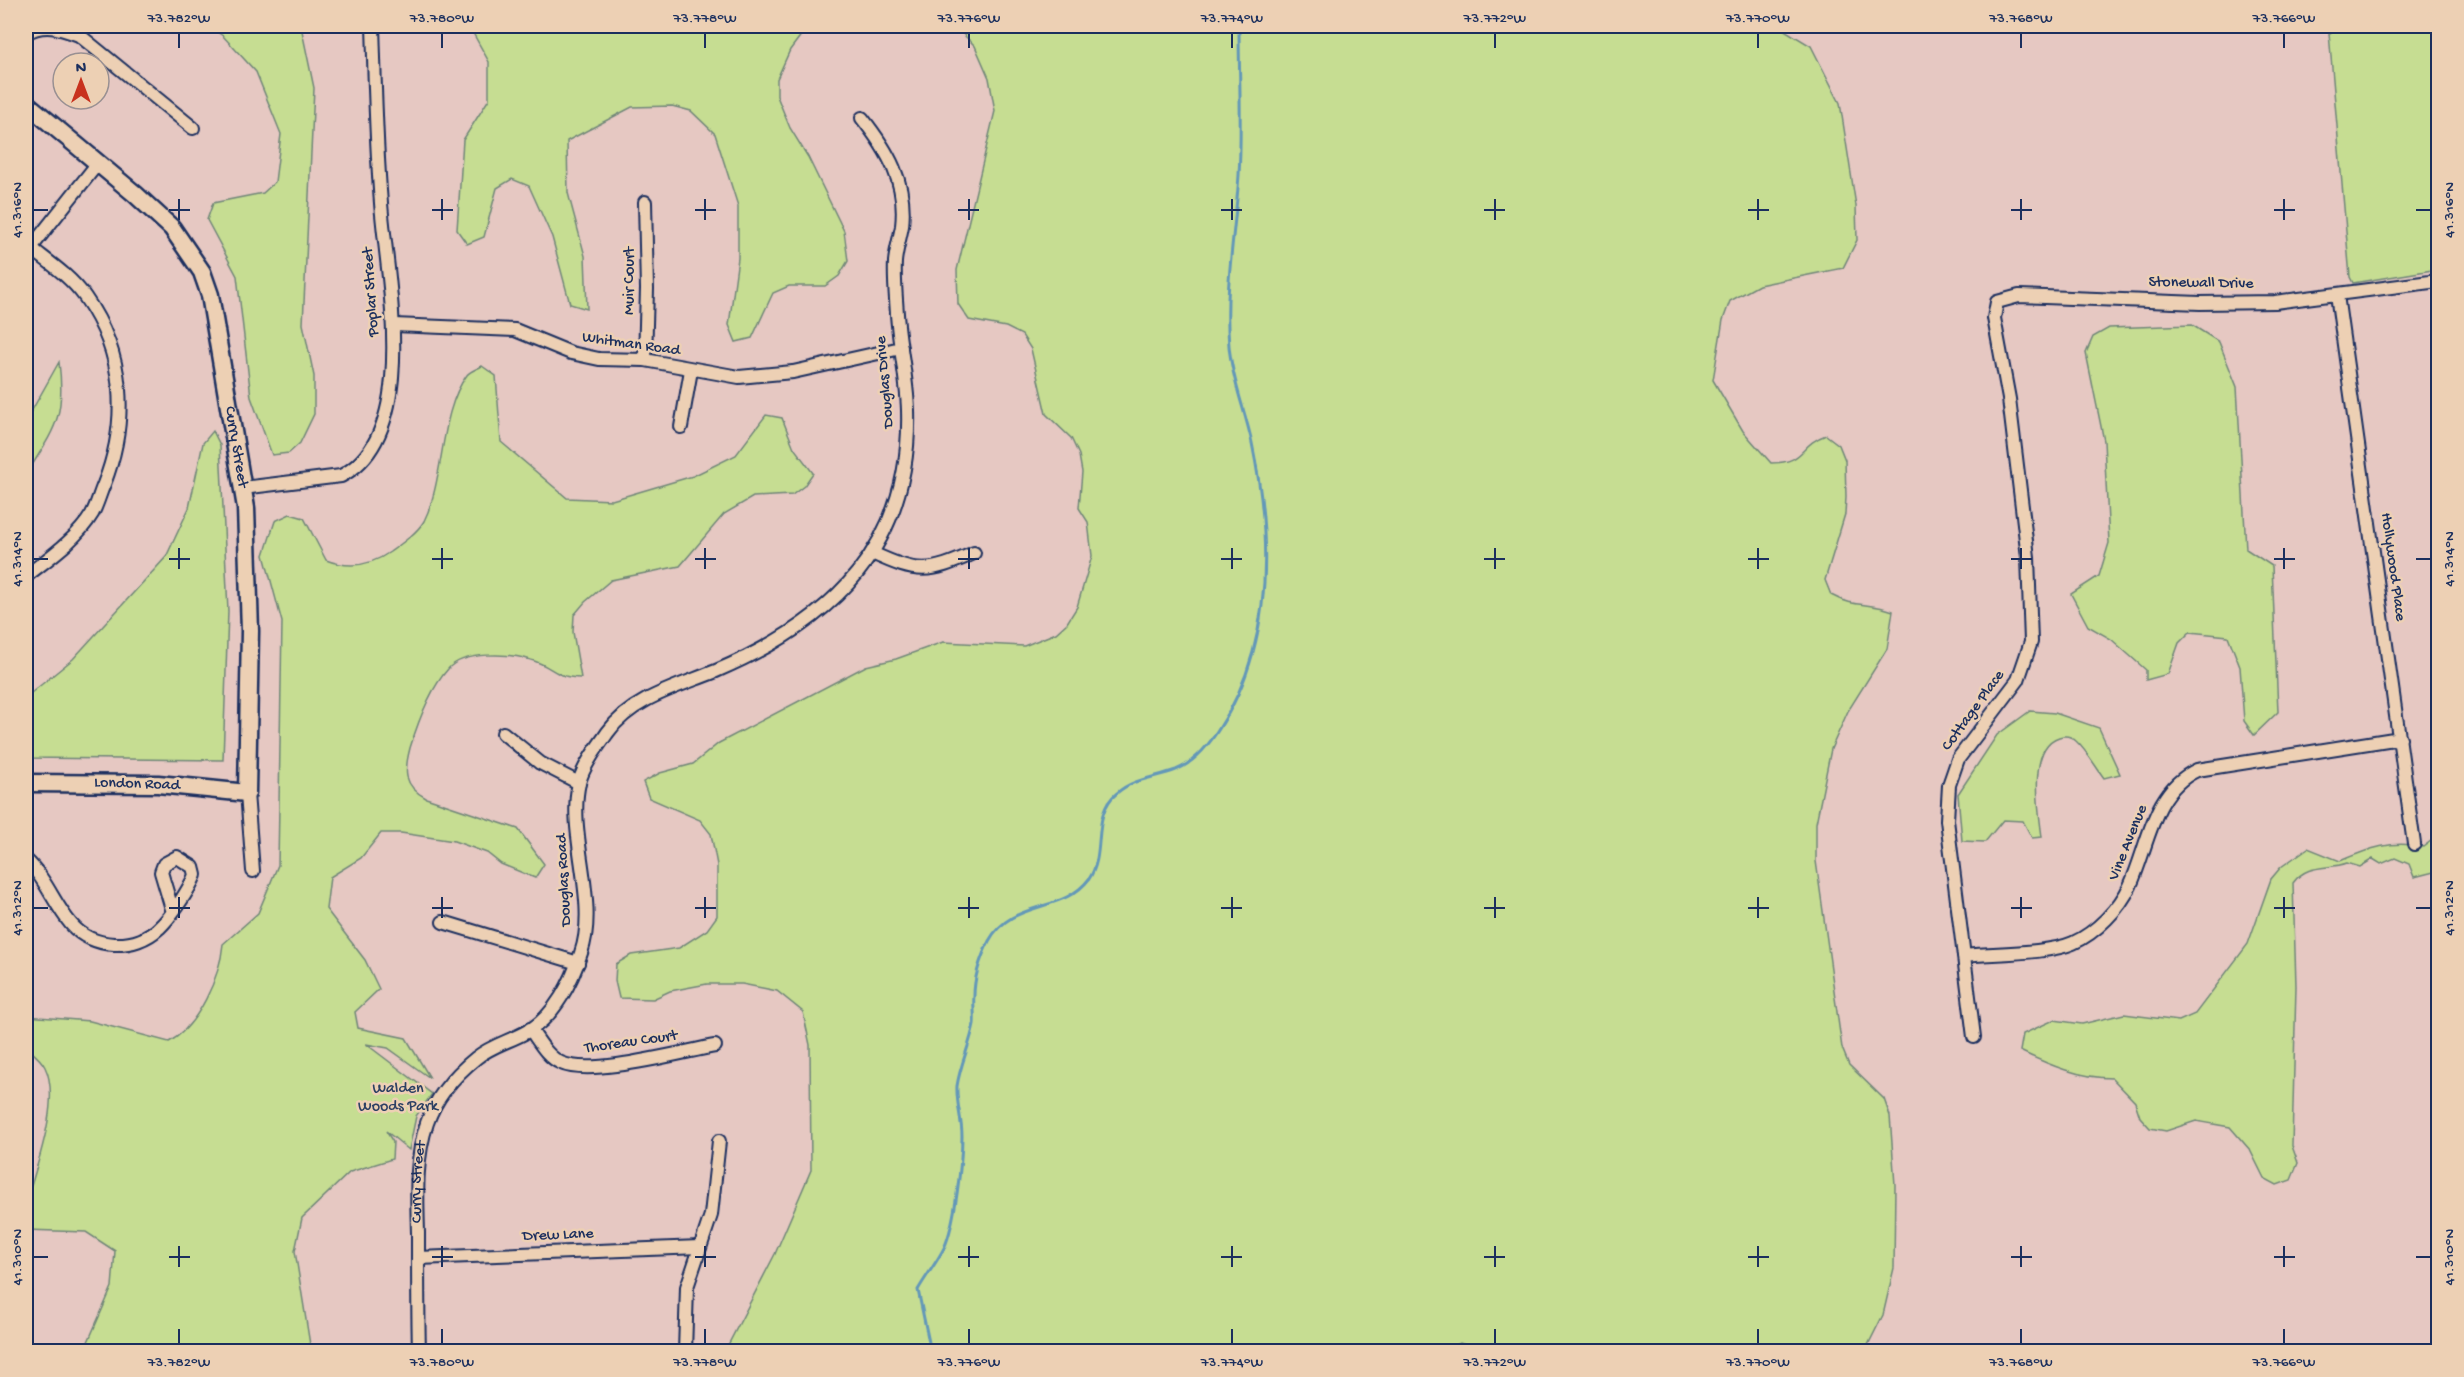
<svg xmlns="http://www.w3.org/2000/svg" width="2464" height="1377" font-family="'Gochi Hand',sans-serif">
<rect width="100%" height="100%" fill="#e6c8c2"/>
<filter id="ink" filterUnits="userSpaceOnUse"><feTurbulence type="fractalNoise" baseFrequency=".0167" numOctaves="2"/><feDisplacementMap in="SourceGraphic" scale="12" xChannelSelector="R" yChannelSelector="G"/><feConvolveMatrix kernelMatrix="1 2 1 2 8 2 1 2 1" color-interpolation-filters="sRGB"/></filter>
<g filter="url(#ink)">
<path fill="#c6dd92" stroke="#708678" stroke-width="1.5" d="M208 26H301L314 88 303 324 314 376V414L300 443 289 453 272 455 251 397 237 276 207 220 213 203 263 193 275 182 281 134 256 72 223 36Z
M464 26H808L790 50 777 79V96L790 128 808 157 844 231 848 261 839 276 825 286H789L773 293 752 338 736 342 729 325 738 258V206L715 134 691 111 672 106 632 107 567 141 568 193 585 256 587 309 570 304 552 237 529 186 512 179 497 188 484 237 467 244 457 230 463 140 489 99V62L473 33Z
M955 26H1778L1811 46 1840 103 1856 206 1857 240 1843 268 1759 285 1730 301 1723 320 1713 380 1743 431 1771 463C1806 463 1798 445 1826 435L1839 445 1845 460 1846 497 1845 514 1825 580 1831 595C1854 608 1870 602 1893 611L1887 649 1848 711 1831 749 1816 823V861L1842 1048 1849 1065 1884 1099 1890 1116 1895 1185 1894 1268 1883 1315 1865 1351 1485 1352 1460 1343 1442 1352 725 1351 775 1254 811 1170 810 1045 803 1012 777 991 742 984H707L670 991 653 999 619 998 615 981 616 964 631 955 679 948 707 930 717 916V865L711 834 700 820 649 798 643 782 660 773 693 764 719 743 866 666 896 659 943 642 1024 646 1056 633 1067 623 1077 607 1092 556 1088 522 1079 508 1082 472 1079 455 1071 438 1046 414 1031 349 1022 335 1006 327 969 320 958 304 957 270 995 111 989 78 975 46Z
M2438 26V269L2353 283 2350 277 2329 33 2344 29Z
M2192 325 2219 342 2237 387 2246 549 2272 566 2278 712 2254 735 2244 721 2240 667 2228 636 2190 632 2179 643 2168 674 2146 680V670L2111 639 2088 626 2071 594 2099 576 2109 543 2104 441 2086 353 2093 337 2109 328Z
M59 362C66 419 54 429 26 475V421Z
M482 366 496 376 501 442 567 498 612 500 693 476 736 455 766 415 782 418 794 448 813 473 804 486 792 495 753 497 724 514 680 566 611 580 585 602 574 615 573 632 581 678C555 678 553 666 531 660 510 653 463 651 448 669 430 689 418 722 410 748 404 771 403 786 426 798L518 829 544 864 535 878 501 864 487 853 454 841 401 833H381L361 858 330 877 326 909 365 960 379 989 355 1012 358 1028 406 1038 430 1078 388 1048 366 1044 432 1094 416 1116 409 1150 386 1131 393 1142 392 1159 350 1172 302 1218 295 1251 311 1351H273L270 1349 84 1351 112 1287 115 1251 86 1232 26 1230V1192L31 1186C40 1156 60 1097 45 1067 41 1059 33 1053 26 1047V1016L90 1021 169 1042C198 1026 220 977 223 944L258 913 278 865 282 622 264 555 275 521 290 514 304 518 326 560C349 569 370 566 390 552 401 544 417 533 424 521 445 479 439 412 467 375 470 371 477 369 482 366Z
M213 431 220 445 228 611 223 760 26 758V697L73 659 166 557 189 508 203 443Z
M2030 711 2055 713 2099 728 2120 774 2104 778C2095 766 2087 751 2076 741 2071 736 2065 735 2059 737 2027 747 2039 812 2042 837L2032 838 2023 821 2003 820 1985 842 1962 841 1958 794 1997 735Z
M2436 837H2438V871L2414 877 2409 864 2395 858 2381 864 2373 859 2360 867 2347 863C2328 870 2307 863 2293 883L2296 986 2292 1146 2298 1163 2291 1180 2277 1185 2264 1178 2250 1150 2230 1127 2196 1121 2166 1131 2150 1128 2140 1117 2135 1102 2112 1078C2080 1078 2049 1065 2020 1051L2023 1034 2054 1020 2082 1024 2124 1014 2179 1021 2195 1014 2248 944 2271 879 2281 867 2308 848 2340 861C2368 849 2393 839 2423 847Z"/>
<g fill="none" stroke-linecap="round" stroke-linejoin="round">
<path stroke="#6398b8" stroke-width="3" d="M931 1352 918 1290C926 1276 937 1262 944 1248 955 1225 962 1161 962 1136 962 1119 956 1103 957 1086 960 1065 970 1045 974 1024 975 1015 973 1005 974 996 974 977 981 957 989 941 1012 899 1063 914 1089 879 1107 853 1090 815 1117 793 1134 778 1155 778 1176 770 1193 763 1207 747 1217 732 1274 647 1272 540 1252 443 1245 410 1232 380 1229 346 1224 289 1235 232 1239 175 1242 126 1239 75 1239 26"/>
<defs>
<g id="street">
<path d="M26 33C44 22 60 28 79 35L193 128"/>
<path d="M26 254 98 163"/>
<path d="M2337 295 2414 844"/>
<path d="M394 325 515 330 571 353 599 359 645 360 739 377 793 372 901 348"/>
<path d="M645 360 647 289 645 202"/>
<path d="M681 427 691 370"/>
<path d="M243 488 341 476C422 435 386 275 381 203 376 144 375 85 373 26"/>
<path d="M872 553C918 574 928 574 974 553"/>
<path d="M26 576C49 558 77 539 92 514 97 505 100 493 104 484 129 420 125 354 85 297 71 277 50 263 31 248"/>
<path d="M503 733 540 763 579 783"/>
<path d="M247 793 253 871"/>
<path d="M26 860C45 877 54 904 71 924 92 949 135 951 159 928 171 917 189 890 195 875L193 867 177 857 164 864 161 872 172 909"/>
<path d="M443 922 578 963"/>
<path d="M1964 956C1992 953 2048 954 2073 943 2096 933 2120 908 2130 886 2149 845 2152 791 2197 770L2400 738"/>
<path d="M530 1029C539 1041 547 1057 561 1063 591 1077 681 1052 715 1046"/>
<path d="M1974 1037 1947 820 1949 785 1958 759 2018 680 2031 642 2028 557 2009 399 1994 318 1997 302 2019 296 2200 303 2275 302 2438 281"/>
<path d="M418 1258 700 1247"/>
<path id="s1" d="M419 1352C418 1312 418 1272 418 1233 417 1196 415 1158 427 1123 436 1097 455 1075 476 1058 492 1045 511 1041 528 1031 555 1016 572 981 581 953 599 902 567 834 579 783 583 766 598 746 608 732 632 698 680 686 716 671 834 621 912 545 908 410 907 377 899 346 897 314 896 297 894 279 895 262 896 250 900 238 902 226 907 182 888 151 862 118"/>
<path d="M685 1352 687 1287 711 1215 719 1141"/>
</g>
<g id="secondary">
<path id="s2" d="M26 103 135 194 172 228 202 272 210 295 246 508 250 631 247 793 158 784 26 783"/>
</g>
</defs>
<use href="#street" stroke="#1b2f5e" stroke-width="16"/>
<use href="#secondary" stroke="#1b2f5e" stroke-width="21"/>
<use href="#street" stroke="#edd0b4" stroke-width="12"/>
<use href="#secondary" stroke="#edd0b4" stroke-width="16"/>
</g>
</g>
<path fill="none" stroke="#1b2f5e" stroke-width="2" d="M179 33V48M442 33V48M705 33V48M969 33V48M1232 33V48M1495 33V48M1758 33V48M2021 33V48M2284 33V48M179 199V220M442 199V220M705 199V220M969 199V220M1232 199V220M1495 199V220M1758 199V220M2021 199V220M2284 199V220M33 210H48M169 210H190M432 210H453M695 210H716M958 210H979M1221 210H1242M1484 210H1505M1748 210H1769M2011 210H2032M2274 210H2295M2416 210H2431M179 548V569M442 548V569M705 548V569M969 548V569M1232 548V569M1495 548V569M1758 548V569M2021 548V569M2284 548V569M33 559H48M169 559H190M432 559H453M695 559H716M958 559H979M1221 559H1242M1484 559H1505M1748 559H1769M2011 559H2032M2274 559H2295M2416 559H2431M179 897V918M442 897V918M705 897V918M969 897V918M1232 897V918M1495 897V918M1758 897V918M2021 897V918M2284 897V918M33 908H48M169 908H190M432 908H453M695 908H716M958 908H979M1221 908H1242M1484 908H1505M1748 908H1769M2011 908H2032M2274 908H2295M2416 908H2431M179 1246V1267M442 1246V1267M705 1246V1267M969 1246V1267M1232 1246V1267M1495 1246V1267M1758 1246V1267M2021 1246V1267M2284 1246V1267M33 1257H48M169 1257H190M432 1257H453M695 1257H716M958 1257H979M1221 1257H1242M1484 1257H1505M1748 1257H1769M2011 1257H2032M2274 1257H2295M2416 1257H2431M179 1329V1344M442 1329V1344M705 1329V1344M969 1329V1344M1232 1329V1344M1495 1329V1344M1758 1329V1344M2021 1329V1344M2284 1329V1344"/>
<g text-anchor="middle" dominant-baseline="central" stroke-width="5" stroke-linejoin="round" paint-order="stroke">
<g font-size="16" fill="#1b2f5e" stroke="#edd0b4">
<text transform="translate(630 281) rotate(-90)">Muir Court</text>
<text transform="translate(2201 284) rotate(1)">Stonewall Drive</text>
<text transform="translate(372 292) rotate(-94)">Poplar Street</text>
<text transform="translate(631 345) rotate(8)">Whitman Road</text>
<text transform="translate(886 382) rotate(-95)">Douglas Drive</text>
<text stroke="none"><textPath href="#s2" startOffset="424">Curry Street</textPath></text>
<text transform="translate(2392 567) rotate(82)">Hollywood Place</text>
<text transform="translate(1974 711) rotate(-54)">Cottage Place</text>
<text transform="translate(137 785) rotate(2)">London Road</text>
<text transform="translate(2129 843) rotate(-68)">Vine Avenue</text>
<text transform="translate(565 880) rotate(-93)">Douglas Road</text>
<text transform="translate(631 1043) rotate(-8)">Thoreau Court</text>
<text stroke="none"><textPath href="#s1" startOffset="170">Curry Street</textPath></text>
<text transform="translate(558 1236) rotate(-2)">Drew Lane</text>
</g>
<g font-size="16" fill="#2c4063" stroke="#edd0b4">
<text x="398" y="1089">Walden<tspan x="398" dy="18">Woods Park</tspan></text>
</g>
</g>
<rect width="2464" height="1377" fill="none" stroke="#edd0b4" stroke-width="66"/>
<g transform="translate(81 81)"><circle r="28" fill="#edd0b4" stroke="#999092" stroke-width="1.5"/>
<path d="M0-4.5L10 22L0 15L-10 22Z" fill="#c8321e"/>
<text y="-9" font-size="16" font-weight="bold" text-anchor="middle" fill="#1b2f5e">N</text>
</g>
<rect x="33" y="33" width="2398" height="1311" fill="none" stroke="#1b2f5e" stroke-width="2"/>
<g font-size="15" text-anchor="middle" fill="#1b2f5e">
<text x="179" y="22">73.782°W</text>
<text x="442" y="22">73.780°W</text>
<text x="705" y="22">73.778°W</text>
<text x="969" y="22">73.776°W</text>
<text x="1232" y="22">73.774°W</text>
<text x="1495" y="22">73.772°W</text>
<text x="1758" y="22">73.770°W</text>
<text x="2021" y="22">73.768°W</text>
<text x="2284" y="22">73.766°W</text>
<text transform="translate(16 210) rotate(-90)" y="5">41.316°N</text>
<text transform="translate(2448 210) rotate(-90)" y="5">41.316°N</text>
<text transform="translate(16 559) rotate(-90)" y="5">41.314°N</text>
<text transform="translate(2448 559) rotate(-90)" y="5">41.314°N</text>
<text transform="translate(16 908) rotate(-90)" y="5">41.312°N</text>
<text transform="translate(2448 908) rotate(-90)" y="5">41.312°N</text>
<text transform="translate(16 1257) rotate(-90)" y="5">41.310°N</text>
<text transform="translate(2448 1257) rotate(-90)" y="5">41.310°N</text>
<text x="179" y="1366">73.782°W</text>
<text x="442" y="1366">73.780°W</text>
<text x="705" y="1366">73.778°W</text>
<text x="969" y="1366">73.776°W</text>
<text x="1232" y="1366">73.774°W</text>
<text x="1495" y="1366">73.772°W</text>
<text x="1758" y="1366">73.770°W</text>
<text x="2021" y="1366">73.768°W</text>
<text x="2284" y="1366">73.766°W</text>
</g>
</svg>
